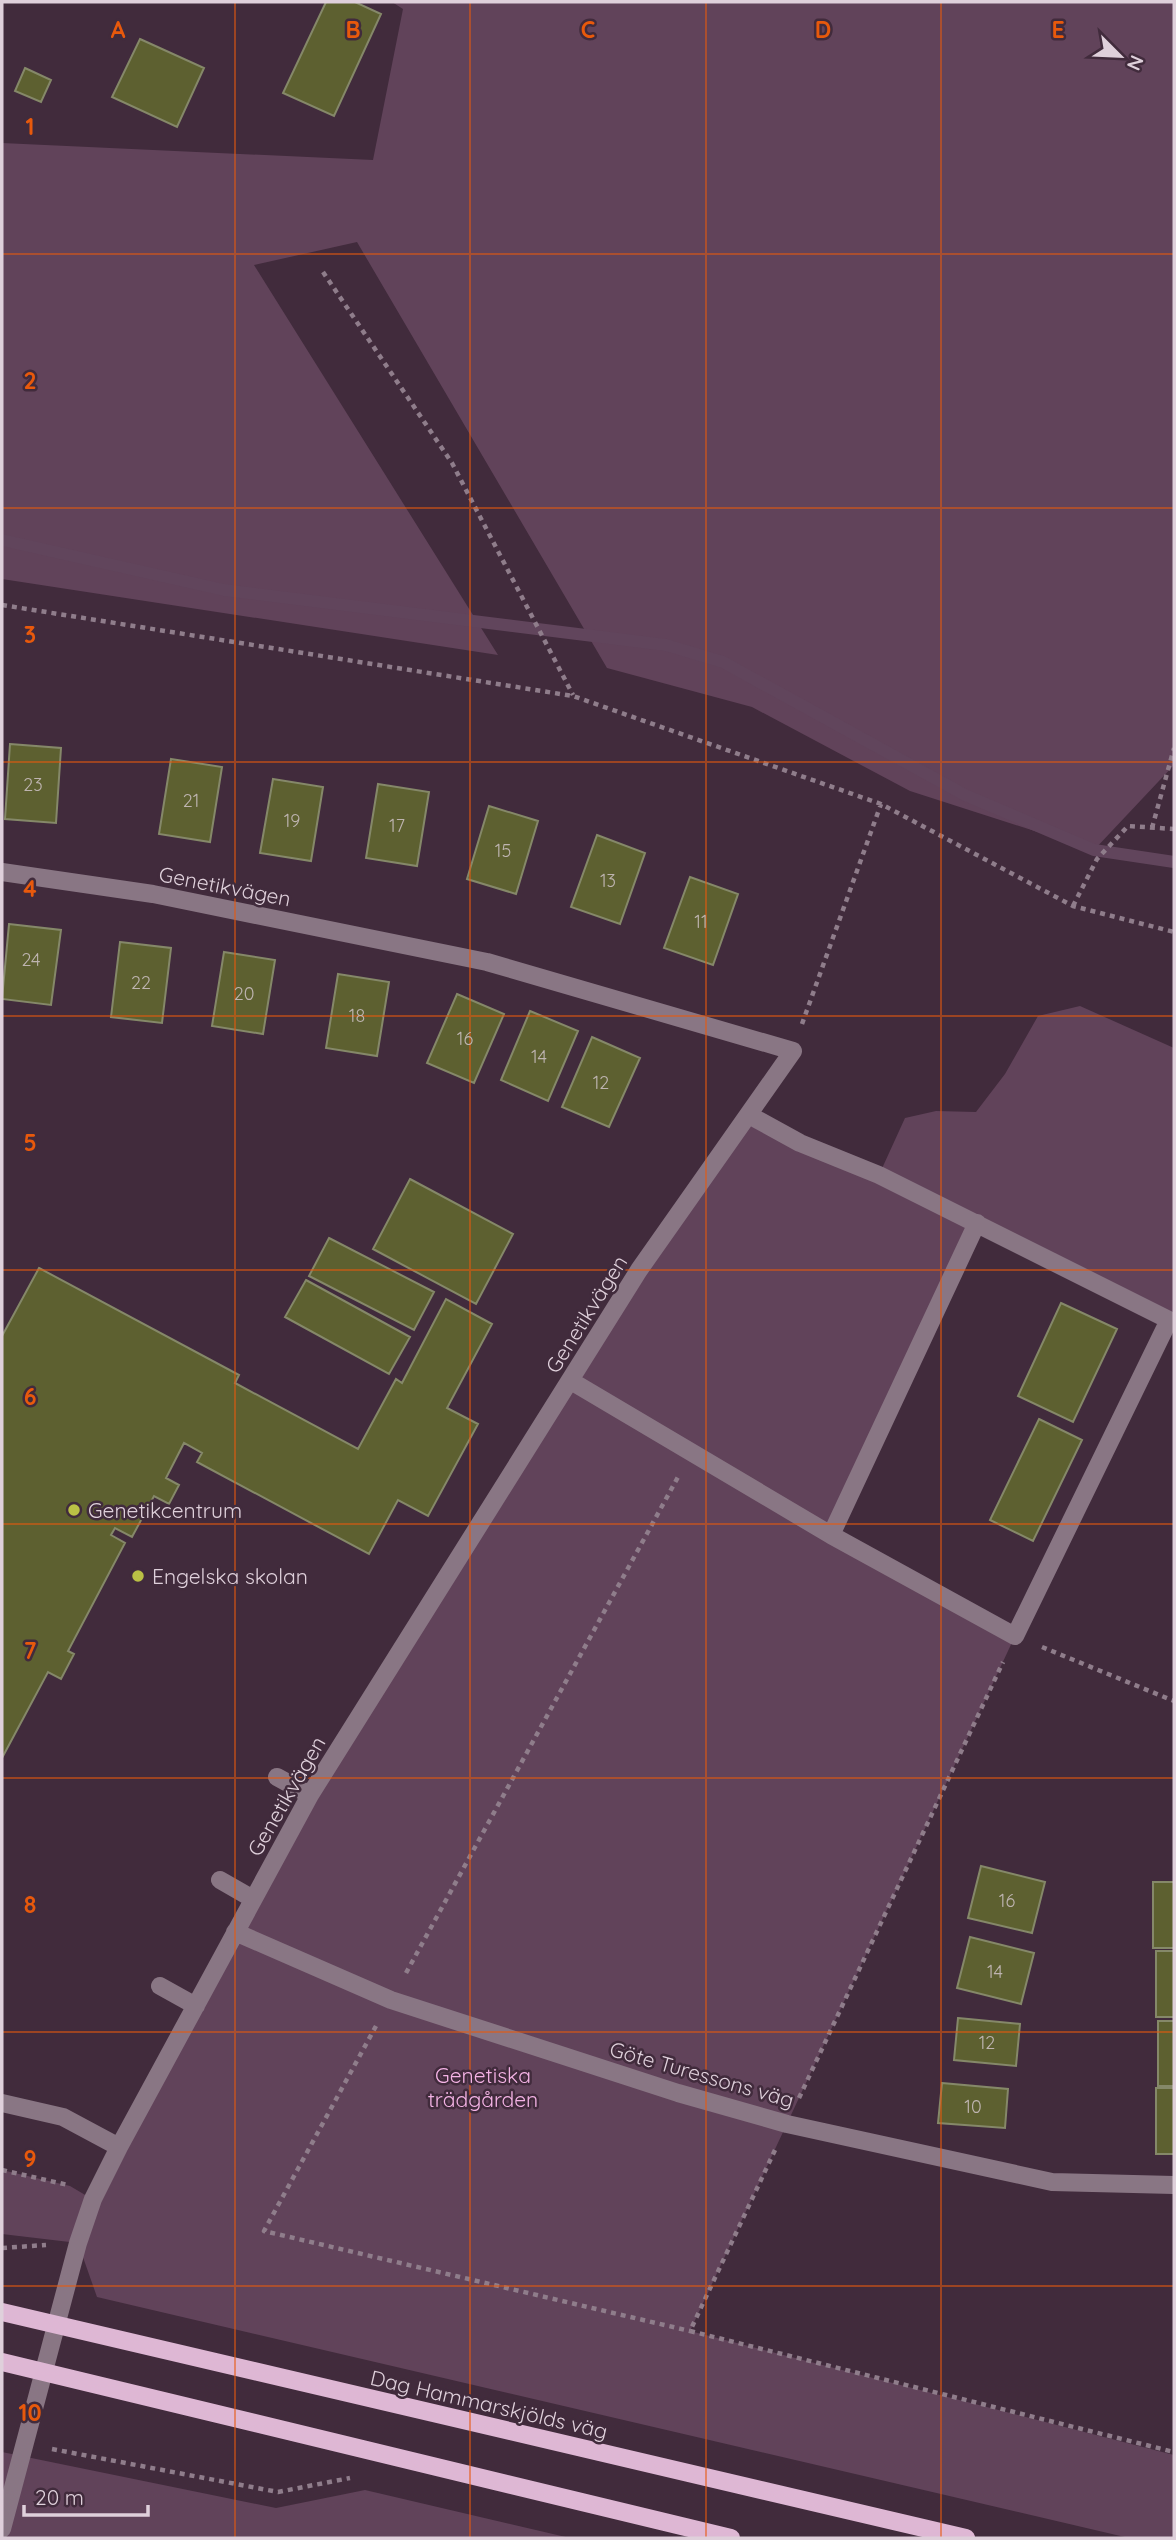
<svg xmlns="http://www.w3.org/2000/svg" width="1176" height="2540" font-family="Quicksand,sans-serif">
<rect width="100%" height="100%" fill="#412b3c"/>
<path fill="#61435a" d="M392 2H1174V765L1094 850 910 791 752 707 607 668 357 242 254 265 498 655 2 579V143L373 160 403 9Z
M1080 1006 1174 1048V1309L1169 1320 977 1223 831 1534 1015 1636 690 2331 1174 2455V2538H1129L97 2297 78 2243 2 2234V2170L70 2186 92 2199 310 1795 749 1115 879 1175 905 1118 936 1111 976 1112 1005 1074 1038 1016Z
M2 2452 276 2508 365 2490 570 2538H2Z"/>
<g fill="none" stroke-linecap="round" stroke-linejoin="round">
<path stroke="#61455c" stroke-width="12" d="M2 540 224 590 666 645 723 662 965 795 1094 850 1174 862"/>
</g>
<path fill="#5d6030" stroke="#858869" stroke-width="2" d="M326 2H355L381 14 334 116 283 93Z
M140 39 204 68 177 127 112 97Z
M25 68 51 80 41 102 15 91Z
M10 744 61 748 56 823 5 819Z
M171 759 222 767 210 842 159 834Z
M273 779 323 787 311 861 260 853Z
M378 784 429 792 417 866 366 858Z
M489 806 538 821 516 894 467 879Z
M597 835 645 853 620 924 571 907Z
M690 877 738 894 713 965 664 948Z
M9 924 61 930 51 1005 2 999Z
M120 942 171 948 162 1023 111 1017Z
M224 952 275 960 263 1034 212 1026Z
M338 974 389 982 377 1056 326 1048Z
M457 994 504 1014 474 1083 427 1063Z
M530 1011 578 1031 548 1101 501 1080Z
M592 1037 640 1058 609 1127 562 1107Z
M410 1179 513 1234 476 1304 373 1249Z
M329 1238 434 1292 414 1330 309 1276Z
M39 1268 239 1375 235 1383 358 1449 396 1379 402 1383 446 1299 492 1324 447 1408 478 1424 428 1516 398 1500 369 1554 197 1462 202 1453 184 1443 166 1478 179 1485 169 1504 154 1496 132 1537 115 1528 111 1535 125 1543 68 1651 74 1654 61 1679 48 1672 2 1758V1336Z
M306 1280 410 1337 389 1374 285 1317Z
M1061 1303 1117 1329 1073 1422 1018 1396Z
M1039 1419 1082 1440 1033 1541 990 1520Z
M981 1866 1045 1882 1032 1933 968 1918Z
M1153 1882H1174V1948H1153Z
M970 1937 1034 1953 1021 2004 957 1988Z
M1156 1951H1174V2017H1156Z
M958 2018 1020 2024 1016 2066 954 2060Z
M1158 2021H1174V2086H1158Z
M942 2083 1008 2089 1005 2128 938 2123Z
M1156 2088H1174V2154H1156Z"/>
<g fill="none" stroke-linecap="round" stroke-linejoin="round">
<path stroke="#8f7d8b" stroke-width="4.5" stroke-dasharray="5 5" stroke-linecap="butt" d="M323 272 452 463 573 695
M2 605 573 696 881 804 1073 906 1174 932
M1152 828 1174 748
M1073 906 1097 859 1128 826 1174 829
M802 1024 881 804
M1042 1647 1174 1701
M406 1973 678 1477
M376 2026 264 2231 690 2331
M799 2098 1003 1662
M775 2150 690 2331 1174 2452
M2 2170 68 2185
M2 2248 46 2245
M52 2449 278 2492 350 2478"/>
<path stroke="#897684" stroke-width="18" d="M2 872 153 894 487 962 793 1051 639 1270 310 1795 119 2147 93 2199 78 2243 2 2529
M571 1381 831 1535 1015 1636 1169 1320 879 1175 800 1143 749 1115
M831 1535 977 1223
M277 1777 310 1795
M220 1880 253 1899
M235 1932 391 2000 678 2093 787 2124 1052 2182 1174 2185
M160 1986 196 2006
M2 2103 63 2117 119 2147"/>
<path stroke="#deb7d4" stroke-width="18" d="M2 2312 966 2538
M2 2362 731 2538"/>
</g>
<path fill="none" stroke="#e8590c" stroke-width="2" stroke-opacity="0.55" d="M235 2V2538M470 2V2538M706 2V2538M941 2V2538M2 254H1174M2 508H1174M2 762H1174M2 1016H1174M2 1270H1174M2 1524H1174M2 1778H1174M2 2032H1174M2 2286H1174"/>
<g fill="#bac045" stroke="#412b3c" stroke-width="2.5">
<circle cx="74" cy="1510" r="7"/>
<circle cx="138" cy="1576" r="7"/>
</g>
<g text-anchor="middle" dominant-baseline="central" stroke-width="5" stroke-linejoin="round" paint-order="stroke">
<g font-size="18" fill="#beb4b0">
<text x="33" y="784">23</text>
<text x="191" y="800">21</text>
<text x="292" y="820">19</text>
<text x="397" y="825">17</text>
<text x="503" y="850">15</text>
<text x="608" y="880">13</text>
<text x="701" y="921">11</text>
<text x="31" y="959">24</text>
<text x="141" y="982">22</text>
<text x="244" y="993">20</text>
<text x="357" y="1015">18</text>
<text x="465" y="1038">16</text>
<text x="539" y="1056">14</text>
<text x="601" y="1082">12</text>
<text x="1007" y="1900">16</text>
<text x="995" y="1971">14</text>
<text x="987" y="2042">12</text>
<text x="973" y="2106">10</text>
</g>
<g font-size="21" fill="#dfd0db" stroke="#412b3c">
<text transform="translate(225 886) rotate(11)">Genetikvägen</text>
<text transform="translate(586 1314) rotate(-58)">Genetikvägen</text>
<text transform="translate(286 1796) rotate(-60)">Genetikvägen</text>
<text transform="translate(702 2074) rotate(16)">Göte Turessons väg</text>
<text transform="translate(489 2404) rotate(13)">Dag Hammarskjölds väg</text>
</g>
<g font-size="21" fill="#dfd0db" stroke="#412b3c" text-anchor="start">
<text x="88" y="1510">Genetikcentrum</text>
<text x="152" y="1576">Engelska skolan</text>
</g>
<g font-size="21" fill="#f4b3e5" stroke="#412b3c">
<text x="483" y="2075">Genetiska<tspan x="483" dy="24">trädgården</tspan></text>
</g>
</g>
<g font-size="23" text-anchor="middle" font-weight="bold" fill="#e8590c" stroke="#412b3c" stroke-width="5" stroke-linejoin="round" paint-order="stroke">
<text x="118" y="38">A</text>
<text x="353" y="38">B</text>
<text x="588" y="38">C</text>
<text x="823" y="38">D</text>
<text x="1058" y="38">E</text>
<text x="30" y="135">1</text>
<text x="30" y="389">2</text>
<text x="30" y="643">3</text>
<text x="30" y="897">4</text>
<text x="30" y="1151">5</text>
<text x="30" y="1405">6</text>
<text x="30" y="1659">7</text>
<text x="30" y="1913">8</text>
<text x="30" y="2167">9</text>
<text x="30" y="2421">10</text>
</g>
<rect width="1176" height="2540" fill="none" stroke="#dfd0db" stroke-width="7"/>
<g transform="translate(1120 56) rotate(114)" stroke="#412b3c" stroke-width="5" paint-order="stroke">
<path d="M0-5L12 26L0 18L-12 26Z" fill="#dfd0db"/>
<text y="-10" font-size="19" font-weight="bold" text-anchor="middle" fill="#dfd0db">N</text>
</g>
<path d="M24 2505v10h124v-10" fill="none" stroke="#dfd0db" stroke-width="3.5"/>
<text x="35" y="2505" font-size="21" fill="#dfd0db" stroke="#412b3c" stroke-width="5" paint-order="stroke">20 m</text>
</svg>
